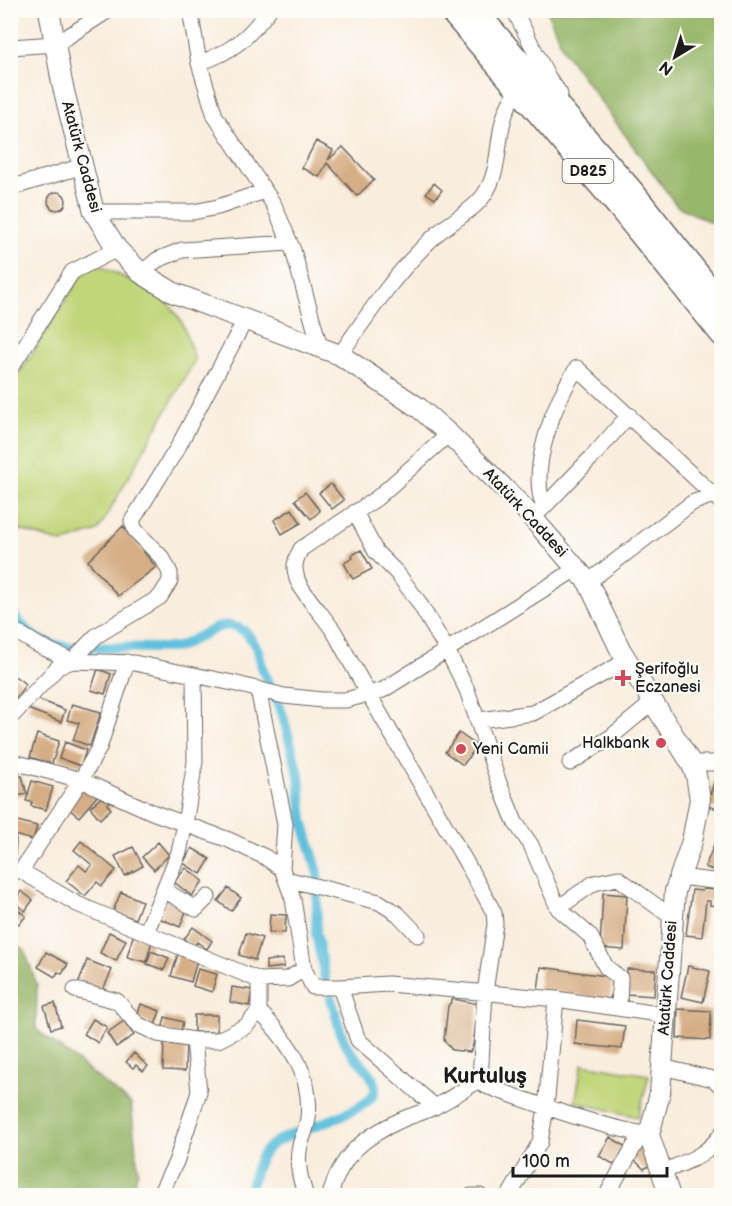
<svg xmlns="http://www.w3.org/2000/svg" width="732" height="1206" font-family="'Balsamiq Sans',sans-serif">
<rect width="100%" height="100%" fill="#fdfcf7"/>
<filter id="ink" filterUnits="userSpaceOnUse"><feTurbulence type="fractalNoise" baseFrequency=".0167" numOctaves="2"/><feDisplacementMap in="SourceGraphic" scale="12" xChannelSelector="R" yChannelSelector="G"/><feConvolveMatrix kernelMatrix="1 2 1 2 8 2 1 2 1" color-interpolation-filters="sRGB"/></filter>
<filter id="wash" filterUnits="userSpaceOnUse"><feTurbulence type="fractalNoise" baseFrequency=".008" numOctaves="4" result="noise"/><feDisplacementMap in="SourceGraphic" scale="24" xChannelSelector="R" yChannelSelector="G"/><feGaussianBlur stdDeviation="1.35" result="paint"/><feColorMatrix in="noise" values="0 0 0 0 0 0 0 0 0 0 0 0 0 0 0 0 0 1.4 0 .05"/><feComposite in="paint" operator="in"/></filter>
<g filter="url(#wash)">
<rect width="100%" height="100%" fill="#f9eddd"/>
<path fill="#c1d67a" stroke="#6e794b" stroke-width="1.5" d="M90 261 163 296 182 322 195 360 98 531 62 543 14 528 11 523 10 389Z
M582 1064 649 1075 638 1117 575 1102Z"/>
<path fill="#98b76a" stroke="#5a6a43" stroke-width="1.5" d="M547 11H721V227L677 206 565 53Z
M10 943 24 949 37 985 36 1029 131 1104 138 1171 131 1195H11Z"/>
<g fill="none" stroke-linecap="round" stroke-linejoin="round">
<path stroke="#5fc0dd" stroke-width="10" d="M10 611C29 635 35 642 66 647L171 648 179 647 216 628 227 625 239 628 247 633 258 650 263 671 282 713 299 775 303 821 318 873 316 933 325 978
M249 1196C253 1177 257 1154 274 1143 292 1130 378 1111 375 1088 373 1069 353 1059 345 1043 338 1029 336 1013 331 999"/>
</g>
<g id="blocks">
<path fill="#d6ae85" d="M316 141 333 150 328 160 343 147 374 180 357 196 327 163 319 177 302 168Z
M434 183 442 190 435 199 426 193Z
M48 201a9 9 0 1 1 18 0a9 9 0 1 1-18 0Z
M331 484 344 500 332 509 319 493Z
M305 492 320 511 311 519 295 500Z
M292 509 301 523 282 534 274 520Z
M123 526 156 567 118 596 88 561Z
M361 550 372 569 353 579 344 563 353 558 352 555Z
M98 669 111 674 105 694 91 690Z
M10 673 26 684 10 706Z
M32 697 65 710 61 722 28 709Z
M72 704 101 712 90 746 73 740 79 723 67 720Z
M459 733 477 746 463 765 445 752Z
M37 734 59 741 52 764 30 757Z
M65 742 86 750 81 766 59 758Z
M718 769 722 770V810L707 806Z
M22 776 27 794 10 797V779Z
M32 781 53 787 46 810 31 806 32 802 26 801Z
M84 782 98 795 79 817 65 806Z
M106 793 112 800 107 804 111 809 100 819 90 807Z
M14 820 37 826 33 840 10 834Z
M10 839H16L15 858H10Z
M716 840 722 843 721 873 705 867Z
M81 841 116 870 102 886 97 882 85 896 66 881 79 865 86 871 92 865 74 850Z
M158 842 169 855 154 870 142 857Z
M133 847 143 866 125 876 115 856Z
M192 848 210 859 201 874 183 863Z
M186 868 203 881 192 896 174 882Z
M228 888 241 898 231 911 218 901Z
M703 889 718 890 717 906 710 905V901H706L702 937 686 935 692 890 702 891Z
M21 891 33 900 25 911 13 902Z
M121 892 142 901 135 919 113 911Z
M603 893 627 895 624 950 600 948Z
M167 898 188 906 180 927 159 918Z
M10 904 26 916 19 924 10 917Z
M270 914 286 915 285 933 269 932Z
M193 927 212 941 207 949 197 942 194 947 184 939Z
M109 932 126 940 116 961 100 953Z
M246 933 262 938 255 960 239 955Z
M133 936 152 941 146 962 127 957Z
M151 951 169 958 164 970 147 964Z
M179 951 198 957 191 982 171 976Z
M46 952 68 964 62 974 58 972 55 977 38 967Z
M283 959 284 967 266 969V961Z
M87 960 112 970 101 994 78 985Z
M688 966 710 971 703 1002 681 997Z
M541 967 613 977 610 1000 538 990Z
M198 969 217 974 212 992 193 986Z
M627 969 656 970 654 996 626 994Z
M232 987 252 990 249 1006 230 1002Z
M453 999 479 1004 473 1045 470 1052 452 1050 444 1040 448 1006Z
M55 1003 61 1026 51 1029 44 1006Z
M141 1004 160 1011 155 1025 136 1019Z
M678 1009 711 1011 710 1040 677 1038Z
M194 1015H217V1032H194Z
M165 1017 183 1022 180 1035 162 1030Z
M93 1019 107 1027 98 1043 84 1034Z
M577 1020 625 1026 622 1049 575 1044Z
M124 1021 134 1035 116 1047 107 1033Z
M164 1042 186 1043 185 1071 163 1070Z
M134 1053 148 1066 143 1071 136 1065 133 1068 126 1062Z
M610 1137 628 1148 615 1165 599 1156Z
M640 1141 657 1161 644 1169 630 1156Z"/>
</g>
</g>
<g filter="url(#ink)">
<use href="#blocks" fill-opacity="0" stroke="#696560" stroke-width="1.5"/>
<g fill="none" stroke-linecap="round" stroke-linejoin="round">
<defs>
<path id="minor" d="M190 10 199 63 215 116 274 205 293 250 320 347
M514 10 548 77 560 94
M10 47 56 44 109 10
M199 63C232 52 248 38 269 10
M10 188 83 166
M94 212H193L218 207 265 191
M141 273 157 260 182 250 290 243
M340 355C370 311 399 268 438 233 453 220 473 211 484 195 506 164 491 123 518 91
M10 369 72 272 117 249
M449 434 377 498 301 549C295 560 293 566 297 579 302 594 327 619 336 635 386 729 444 819 494 913L495 924 485 992 480 1080 486 1086C540 1105 593 1125 649 1135
M544 507C528 469 555 400 577 368L722 503
M355 512 376 552 397 573 418 601 447 650 467 690 499 783 515 822 531 845 558 908 590 936 606 967 620 978 619 1008
M539 512 594 455 629 415
M588 582 692 503 721 492
M10 628 38 645 72 661 134 663 233 683 284 696 322 700H346L383 690 576 569
M127 662 99 748 81 780 21 871 77 904 259 980 288 979 304 969
M258 689 285 824 282 869
M10 718 58 667 72 661 96 636 160 597 170 581V573L163 559 135 530 132 521 178 447 245 320
M479 720 533 713 628 660
M10 761 81 780 152 812 229 840 265 857 282 869 293 899 304 969 313 987H340L388 984 556 999 665 1015
M570 763 611 737 653 702
M691 763H722
M679 877 722 882
M286 879 379 902 398 914 418 935
M164 890 196 909 208 897
M558 908 594 883 618 878 673 918
M146 933 179 852 185 824 195 762 194 675
M259 980V1011C288 1041 313 1074 308 1118 307 1127 303 1136 300 1145 296 1163 300 1179 306 1196
M340 987 358 1040 435 1107
M75 990 117 1001 137 1024 158 1034 194 1040H218L246 1026 259 1011
M662 1067 713 1079 722 1087
M662 1172C686 1162 707 1156 722 1133
M159 1196 176 1162 199 1092 194 1040
M330 1196C340 1155 364 1137 401 1120 412 1115 425 1112 436 1106 451 1099 465 1088 480 1080
M471 1196H480
M509 1196 540 1142 546 1108 556 999
M609 1196V1191L641 1134"/>
<path id="major" d="M49 10 62 83 94 212 117 249 141 273 174 293 340 355 419 408 449 434 522 506 588 582 620 649 691 763 696 775 700 799 692 841 675 891 660 1093 649 1135 670 1196"/>
<path id="highway" d="M450 10 617 205 722 335
M475 10 633 192 722 304"/>
</defs>
<use href="#minor" stroke="#696560" stroke-width="17"/>
<use href="#major" stroke="#696560" stroke-width="22"/>
<use href="#highway" stroke="#696560" stroke-width="25"/>
<use href="#minor" stroke="#fff" stroke-width="15"/>
<use href="#major" stroke="#fff" stroke-width="20"/>
<use href="#highway" stroke="#fff" stroke-width="22"/>
</g>
</g>
<g fill="#d1495b" stroke="#fdfcf7" stroke-width="2">
<path d="M620 669h6v6h6v6h-6v6h-6v-6h-6v-6h6z"/>
<circle cx="661" cy="743" r="6"/>
<circle cx="461" cy="749" r="6"/>
</g>
<g text-anchor="middle" dominant-baseline="central" stroke-width="4.5" stroke-linejoin="round" paint-order="stroke">
<rect fill="#fdfcf7" stroke="#605f5e" stroke-width="1.5" x="562.5" y="159" width="51" height="24" rx="4.5"/>
<g font-size="15" font-weight="bold" fill="#1c1c1c">
<text x="588" y="171">D825</text>
</g>
<g font-size="16" fill="#1c1c1c" stroke="#fdfcf7">
<text transform="translate(81 157) rotate(75)">Atatürk Caddesi</text>
<text transform="translate(525 513) rotate(47)">Atatürk Caddesi</text>
<text transform="translate(668 978) rotate(-86)">Atatürk Caddesi</text>
</g>
<g font-size="16" fill="#1c1c1c" stroke="#fdfcf7" text-anchor="start">
<text x="635" y="669">Şerifoğlu<tspan x="635" dy="18">Eczanesi</tspan></text>
<text x="649" y="743" text-anchor="end">Halkbank</text>
<text x="473" y="749">Yeni Camii</text>
</g>
<g font-size="22" font-weight="bold" fill="#1c1c1c" stroke="#fdfcf7">
<text x="485" y="1076">Kurtuluş</text>
</g>
</g>
<rect width="732" height="1206" fill="none" stroke="#fdfcf7" stroke-width="36"/>
<g transform="translate(675 57) rotate(218)" stroke="#fdfcf7" stroke-width="4.5" paint-order="stroke">
<path d="M0-4.5L10 22L0 15L-10 22Z" fill="#1c1c1c"/>
<text y="-9" font-size="16" font-weight="bold" text-anchor="middle" fill="#1c1c1c">N</text>
</g>
<path d="M513 1167v9h154v-9" fill="none" stroke="#1c1c1c" stroke-width="3"/>
<text x="522" y="1167" font-size="18" fill="#1c1c1c" stroke="#fdfcf7" stroke-width="4.5" paint-order="stroke">100 m</text>
</svg>
